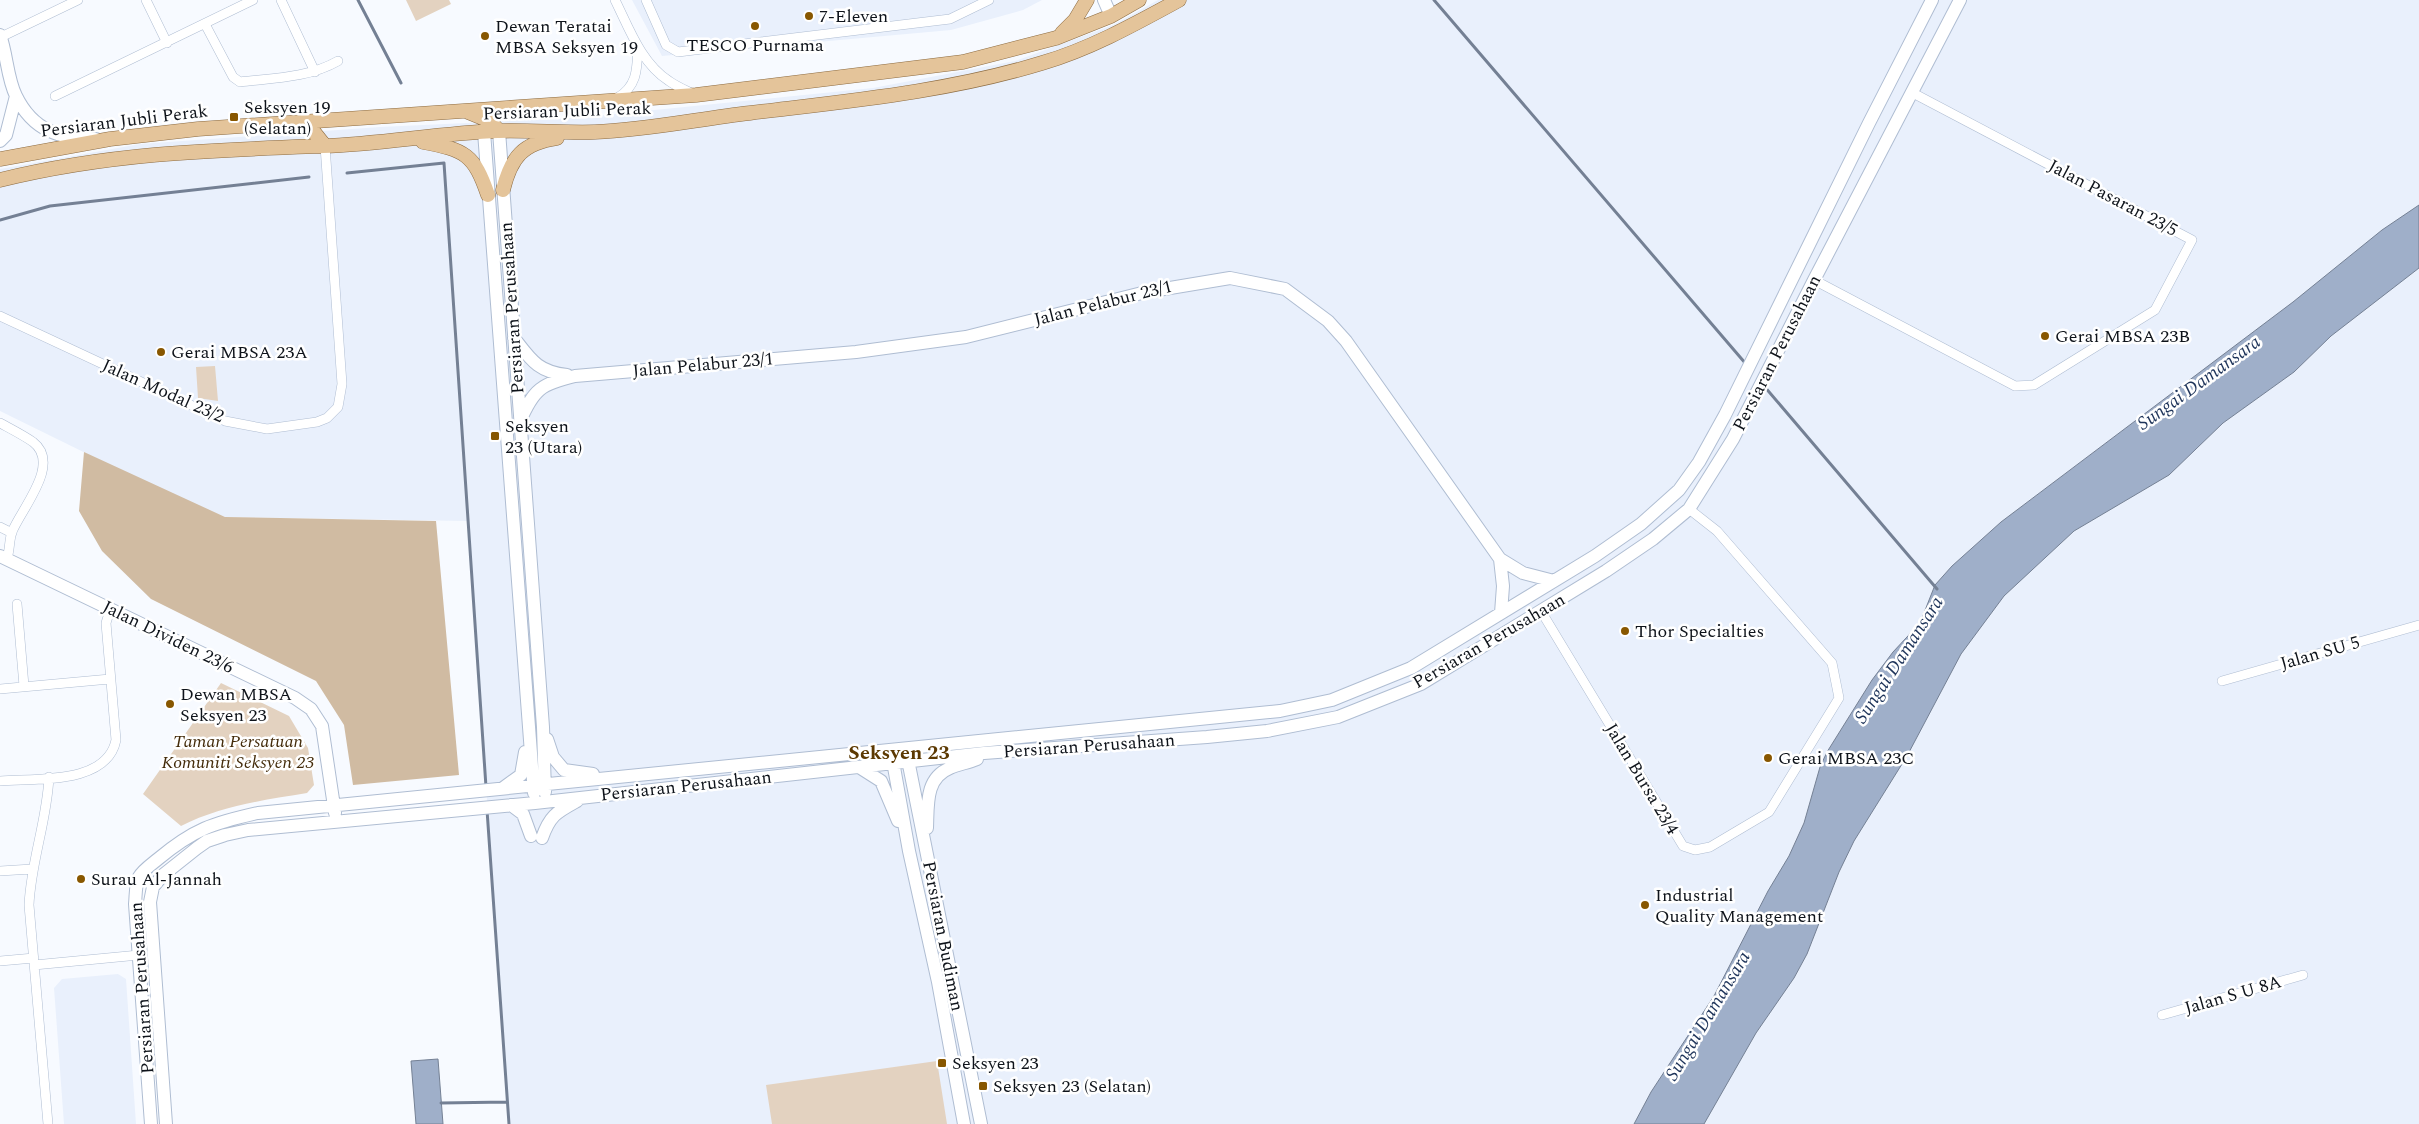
<svg xmlns="http://www.w3.org/2000/svg" width="2419" height="1124" font-family="Spectral,serif">
<rect width="100%" height="100%" fill="#f7faff"/>
<path fill="#e9f0fc" d="M632 0H1042L1023 10 951 30 662 56Z
M1158 0H2419V205L2382 230 2293 302 2001 522 1952 566 1935 585 1920 623 1893 652 1872 680 1827 752 1820 767 1804 823 1789 856 1714 996 1651 1092 1634 1124H509L468 521 225 517 173 496 0 411V169L140 144 380 127 575 118 873 88 1015 61 1113 25Z
M2419 268V1124H1704L1756 1033 1794 978 1807 954 1839 872 1854 841 1907 756 1961 654 2004 596 2074 531 2169 475 2223 423 2294 372 2331 336Z
M118 974 126 979 136 1124H64L54 988 62 979Z"/>
<path fill="#e3d2c0" d="M406 0H449L451 4 416 21Z
M215 366 218 401 198 398 196 367Z
M221 683 289 716 308 748 314 785 307 793C264 800 220 806 181 826L143 794Z
M937 1061 947 1124H772L766 1085Z"/>
<path fill="#d0bba2" d="M84 452 225 517 436 521 459 775 353 785 344 725 316 681 151 599 102 551 79 511Z"/>
<path fill="#9fafc9" stroke="#748094" d="M2419 205V268L2331 336 2294 372 2223 423 2169 475 2074 531 2004 596 1961 654 1907 756 1854 841 1839 872 1807 954 1794 978 1756 1033 1704 1124H1634L1651 1092 1714 996 1768 891 1789 856 1804 823 1820 767 1827 752 1872 680 1893 652 1920 623 1935 585 1952 566 2001 522 2293 302 2382 230Z
M438 1059 443 1124H416L411 1061Z"/>
<g fill="none" stroke-linecap="round" stroke-linejoin="round">
<path stroke="#748094" stroke-width="3" d="M358 0 401 83
M1434 0 1746 364
M347 173 444 163 486 787
M0 220 50 206 309 177
M1764 386 1937 589
M487 810 509 1124
M441 1103 507 1102"/>
<defs>
<path id="street" d="M146 0 167 43
M281 0 315 72
M615 0C629 28 641 63 669 81 676 86 685 90 693 94
M646 0 666 45 678 52 950 19 989 0
M205 24 233 77 240 82C274 78 308 78 338 61
M1 37 78 0
M55 96 253 0
M617 98C638 86 637 68 638 46
M1814 280 2015 386 2034 385 2155 310 2192 240 1911 92
M0 316 225 421 267 429 317 422 327 418 338 407 342 384 325 146
M0 423C11 429 23 435 33 442 62 464 21 509 12 532 9 540 10 550 7 558
M0 527 12 533
M17 604 24 686
M1541 611 1683 846 1695 850 1710 847 1769 812 1839 698 1832 663 1717 531 1689 509
M2222 681 2419 625
M0 689 110 679
M0 781C36 778 107 785 116 740L106 623 110 610
M0 871 32 869
M0 961 34 958
M34 965 139 955
M2162 1015 2303 975
M48 1124 29 905C31 861 47 821 49 777"/>
<path id="secondary" d="M1104 0 1111 16
M0 35C7 54 7 78 16 96 33 131 60 139 96 139
M499 131 543 727 545 792
M484 132 534 793
M0 141 6 135 16 96
M514 338C531 360 538 372 567 375
M520 421C534 389 541 384 575 376L856 352 966 337 1146 292 1230 278 1285 289 1328 321 1346 341 1500 559 1523 573 1554 581
M0 556 295 698 311 709 322 726 335 813
M1500 559 1503 586 1501 613
M547 739 553 757 564 770 593 774
M907 755 981 1124
M892 756 909 851 938 982 964 1124
M859 767 881 781 898 821
M503 788 521 775 525 752
M511 805 523 814 531 836
M927 828C928 805 925 778 950 768 958 764 968 763 977 759
M542 838C550 815 557 812 577 801
M151 1124 135 904C136 895 135 886 139 877 143 870 152 864 158 859 194 829 213 823 258 813L1280 711 1332 700 1411 668 1595 556 1641 524 1679 490 1699 462 1725 415 1869 123 1932 0
M166 1124 150 902 153 887 163 875 197 848 207 841 225 835 248 830 535 803 984 753 1207 737 1267 731 1338 717 1421 684 1606 571 1653 539 1689 509 1733 439 1814 280 1960 0"/>
<path id="primary" d="M1062 33 1075 20 1087 0
M468 112 490 121 499 131
M306 122 325 146
M423 142C465 150 474 154 488 195
M0 159 110 139 198 129 696 95 963 62 1056 38 1111 16 1139 0
M0 180C109 153 212 150 323 146 382 144 440 133 498 131 530 130 563 133 595 132 647 130 698 119 750 113 848 101 947 92 1042 63 1090 49 1135 24 1179 0
M503 190C511 157 523 143 557 138"/>
</defs>
<use href="#street" stroke="#afbdd2" stroke-width="10"/>
<use href="#secondary" stroke="#afbdd2" stroke-width="14"/>
<use href="#primary" stroke="#8d6c42" stroke-width="15"/>
<use href="#street" stroke="#fff" stroke-width="9"/>
<use href="#secondary" stroke="#fff" stroke-width="12"/>
<use href="#primary" stroke="#e4c49a" stroke-width="14"/>
</g>
<g fill="#885700" stroke="#fff" stroke-width="2">
<circle cx="809" cy="16" r="5"/>
<circle cx="755" cy="26" r="5"/>
<circle cx="485" cy="36" r="5"/>
<rect x="229" y="112" width="10" height="10" rx="2.5"/>
<circle cx="2045" cy="336" r="5"/>
<circle cx="161" cy="352" r="5"/>
<rect x="490" y="431" width="10" height="10" rx="2.5"/>
<circle cx="1625" cy="631" r="5"/>
<circle cx="170" cy="704" r="5"/>
<circle cx="1768" cy="758" r="5"/>
<circle cx="81" cy="879" r="5"/>
<circle cx="1645" cy="905" r="5"/>
<rect x="937" y="1058" width="10" height="10" rx="2.5"/>
<rect x="978" y="1081" width="10" height="10" rx="2.5"/>
</g>
<g text-anchor="middle" dominant-baseline="central" stroke-width="5" stroke-linejoin="round" paint-order="stroke">
<g font-size="18" fill="#0e131a" stroke="#fff" text-anchor="start">
<text x="819" y="16">7-Eleven</text>
<text x="495" y="26">Dewan Teratai<tspan x="495" dy="21">MBSA Seksyen 19</tspan></text>
<text x="755" y="45" text-anchor="middle">TESCO Purnama</text>
<text x="244" y="107">Seksyen 19<tspan x="244" dy="21">(Selatan)</tspan></text>
<text x="2055" y="336">Gerai MBSA 23B</text>
<text x="171" y="352">Gerai MBSA 23A</text>
<text x="505" y="426">Seksyen<tspan x="505" dy="21">23 (Utara)</tspan></text>
<text x="1635" y="631">Thor Specialties</text>
<text x="180" y="694">Dewan MBSA<tspan x="180" dy="21">Seksyen 23</tspan></text>
<text x="1778" y="758">Gerai MBSA 23C</text>
<text x="91" y="879">Surau Al-Jannah</text>
<text x="1655" y="895">Industrial<tspan x="1655" dy="21">Quality Management</tspan></text>
<text x="952" y="1063">Seksyen 23</text>
<text x="993" y="1086">Seksyen 23 (Selatan)</text>
</g>
<g font-size="18" fill="#0e131a" stroke="#fff">
<text transform="translate(567 111) rotate(-2)">Persiaran Jubli Perak</text>
<text transform="translate(124 121) rotate(-7)">Persiaran Jubli Perak</text>
<text transform="translate(2113 198) rotate(28)">Jalan Pasaran 23/5</text>
<text transform="translate(1103 303) rotate(-14)">Jalan Pelabur 23/1</text>
<text transform="translate(512 308) rotate(-94)">Persiaran Perusahaan</text>
<text transform="translate(1777 353) rotate(-63)">Persiaran Perusahaan</text>
<text transform="translate(703 365) rotate(-5)">Jalan Pelabur 23/1</text>
<text transform="translate(163 391) rotate(24)">Jalan Modal 23/2</text>
<text transform="translate(168 637) rotate(26)">Jalan Dividen 23/6</text>
<text transform="translate(1489 641) rotate(-30)">Persiaran Perusahaan</text>
<text transform="translate(2320 653) rotate(-16)">Jalan SU 5</text>
<text transform="translate(1089 746) rotate(-4)">Persiaran Perusahaan</text>
<text transform="translate(1642 779) rotate(59)">Jalan Bursa 23/4</text>
<text transform="translate(686 786) rotate(-6)">Persiaran Perusahaan</text>
<text transform="translate(943 936) rotate(79)">Persiaran Budiman</text>
<text transform="translate(142 988) rotate(-94)">Persiaran Perusahaan</text>
<text transform="translate(2233 995) rotate(-16)">Jalan S U 8A</text>
</g>
<g font-size="18" font-style="italic" fill="#432b0a" stroke="#fff">
<text x="238" y="741">Taman Persatuan<tspan x="238" dy="21">Komuniti Seksyen 23</tspan></text>
</g>
<g font-size="19" font-style="italic" fill="#1e345a" stroke="#fff">
<text transform="translate(2199 383) rotate(-36)">Sungai Damansara</text>
<text transform="translate(1899 660) rotate(-57)">Sungai Damansara</text>
<text transform="translate(1708 1016) rotate(-59)">Sungai Damansara</text>
</g>
<g font-size="20" font-weight="bold" fill="#5c3902" stroke="#fff">
<text x="899" y="753">Seksyen 23</text>
</g>
</g>
</svg>
